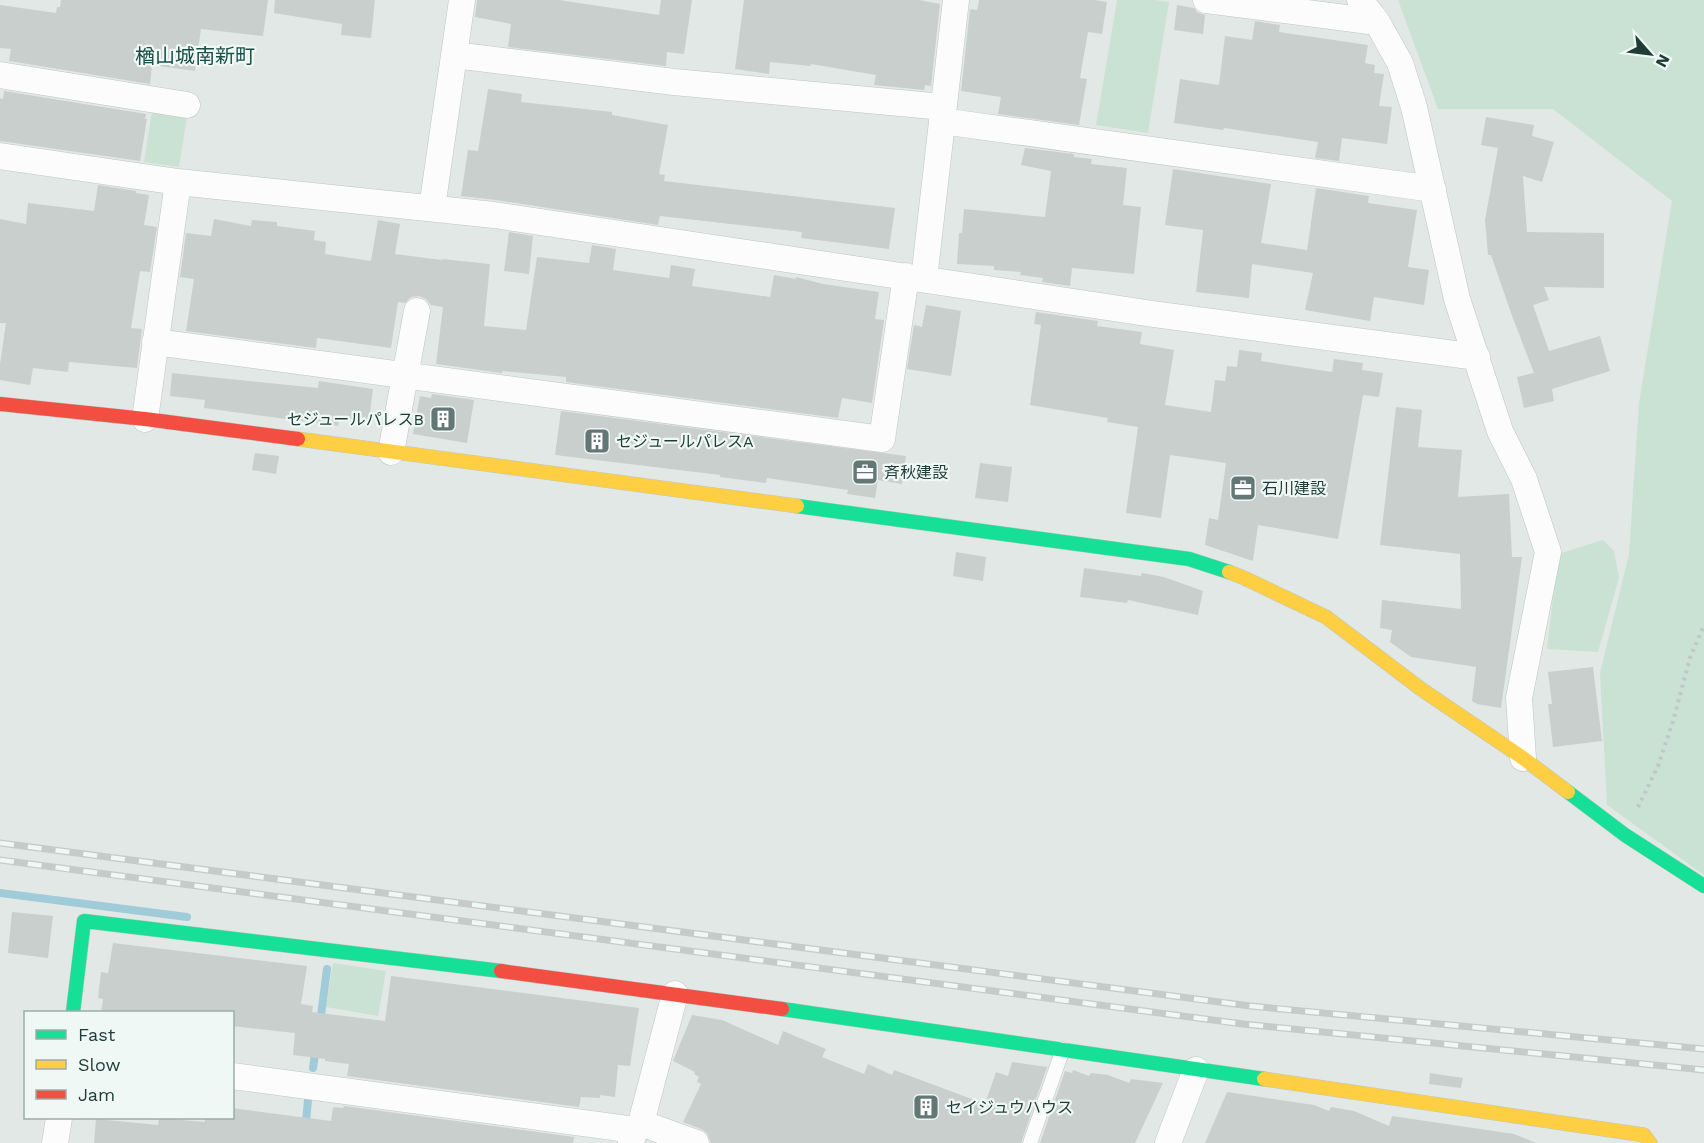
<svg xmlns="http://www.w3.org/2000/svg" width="1704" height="1143" font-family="'Work Sans','Noto Sans JP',sans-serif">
<rect width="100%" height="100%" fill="#e2e8e6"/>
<path fill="#cae2d3" d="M1117 0H1154L1169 2 1148 133 1096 125Z
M1398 0H1704V875L1607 805 1600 673 1629 554 1639 403 1672 201 1553 109H1438Z
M152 111 187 116 179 167 144 162Z
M1603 540 1614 551 1619 578 1598 652 1547 649 1558 554Z
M333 963 386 971 378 1016 326 1007Z"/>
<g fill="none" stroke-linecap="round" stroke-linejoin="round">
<path stroke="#a0ccd9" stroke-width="8" d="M0 893 187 917
M320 1023 327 969
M313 1068 316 1047
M304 1143 308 1100"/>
</g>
<path fill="#c9cfcd" d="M61 0H268L263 36 201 29 195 71 152 65 150 84 9 61 11 49 0 48V5L56 13 57 7H60Z
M275 0H375L371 38 341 35 342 24 274 13Z
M477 0H559L659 15 661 0H692L684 54 667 52 666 66 508 47 511 24 475 17Z
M744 0H919L940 4 931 86 925 85 924 90 874 85 876 75 811 64 810 66 770 62 769 74 735 69Z
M979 0H1095L1107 2 1102 34 1088 32 1080 78 1087 79 1079 125 998 114 1001 97 961 91 970 9 977 10Z
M1177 5 1194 8 1197 12 1205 15 1203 34 1174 30Z
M1255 21 1280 25 1279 32 1368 45 1365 63 1375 65 1374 73 1384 74 1379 106 1392 107 1387 144 1342 138 1339 161 1315 158 1318 142 1224 128 1223 130 1174 123 1180 79 1219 85 1225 36 1252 40Z
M488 89 522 94 521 102 612 112V115L668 125 659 174 665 175 664 181 895 208 889 249 801 238 802 232 660 216 658 225 496 200 461 196 468 150 478 151Z
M4 91 146 114 145 119H147L140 161 0 141V98L3 99Z
M1486 117 1534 125 1532 136 1554 142 1542 182 1523 176 1527 232 1604 233V288L1544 287 1549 300 1533 305 1549 351 1600 336 1610 371 1552 389 1554 401 1524 408 1517 377 1534 373 1511 313 1491 255H1488L1485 220 1498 148 1481 145Z
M1025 148 1074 154V157L1092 159 1091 164 1127 168 1123 205 1141 207 1134 274 1072 268 1070 286 1042 282 1043 278 1020 275 1021 272 994 270V266L957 264 959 233H962L964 209 1045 217 1051 171 1021 165Z
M1173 169 1271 184 1261 243 1307 250 1316 188 1369 196 1368 203 1417 210 1408 267 1429 270 1424 305 1374 297 1370 321 1305 310 1313 273 1252 264 1249 298 1196 292 1203 230 1165 225Z
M98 185 136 191V193L149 195 144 225 157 227 150 272 140 271 131 328 142 329 137 368 69 362 68 372 33 368 30 385 0 380V364L6 323H0V219L26 224 28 203 94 211Z
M214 219 251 226 252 220 277 222V226L315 231 314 240 326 242 325 254 371 261 378 220 400 224 395 254 442 260V259L490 264 484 326 526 330 537 257 589 263 592 245 616 249 613 270 669 278 671 265 695 269 692 286 770 297 774 275 796 279V277L823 284 879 292 875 319 884 320 872 403 842 398 838 418 566 382V377L502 371V373L436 364 443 307 431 305 426 299 419 296 411 297 405 303 398 302 391 348 317 338 316 348 186 331 194 279 180 277 186 233 211 236Z
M509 232 533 236 529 274 504 271Z
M926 305 961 311 951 376 907 369 914 325 922 327Z
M1036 312 1098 321 1097 326 1142 332 1140 344 1174 350 1165 405 1211 412 1215 380 1225 381 1227 366 1237 367 1239 350 1262 353 1261 361 1332 372 1334 359 1363 363 1362 370 1383 373 1379 397 1363 395 1338 539 1258 525 1253 561 1205 545 1209 518 1218 520 1226 463 1170 455 1161 518 1126 513 1138 427 1107 422 1108 418 1030 405 1041 325 1034 324Z
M172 373 318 388 319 381 373 389 369 421 340 417 338 426 204 408 205 400 170 396Z
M432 394 474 400 467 443 413 434 420 396 431 398Z
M1396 407 1422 410 1418 447 1462 450 1458 497 1509 494 1512 557H1522L1501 708 1477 704 1472 701 1476 667 1411 657 1390 642 1392 630 1380 628 1382 600 1461 609 1460 554 1380 545Z
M561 411 906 456 902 484 878 480 875 498 847 494 848 490 767 478 766 483 720 477V475L555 455Z
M255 453 279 456 276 474 252 470Z
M980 463 1012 467 1008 502 975 498Z
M956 552 986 557 983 581 953 576Z
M1084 568 1141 576 1142 573 1164 577 1203 591 1198 615 1128 600 1127 603 1080 597Z
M1593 667 1602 741 1553 747 1548 704H1552L1548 672Z
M12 912 53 916 48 958 8 953Z
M113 943 307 966 301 1004 313 1006 312 1012 385 1021 391 976 639 1008 630 1066 618 1065 615 1097 600 1095V1098L581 1097 579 1107 347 1076 349 1064 325 1061V1059L293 1055 295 1033 232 1026V1012H101L103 999 98 998 101 972 108 973Z
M692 1015 722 1020 778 1045 783 1031 826 1049 822 1057 864 1074 868 1064 892 1075 894 1070 985 1104 996 1072 1008 1076 1012 1062 1047 1067 1021 1143H711L707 1133 701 1129 683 1122 701 1084 697 1082 699 1077 694 1074 695 1072 673 1061Z
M1073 1070 1089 1076 1091 1073 1108 1075 1129 1083 1131 1079 1163 1083 1135 1143H1040L1065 1071 1072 1073Z
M1430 1073 1463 1078 1461 1088 1429 1084Z
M1227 1092 1314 1105 1329 1111 1331 1107 1354 1111 1389 1126 1392 1116 1514 1134 1536 1143H1205Z
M344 1106 574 1137 573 1143H94L96 1119 158 1125 159 1118 205 1122V1118H232V1108L331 1121 333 1107 343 1108Z"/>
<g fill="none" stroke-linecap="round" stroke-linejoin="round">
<defs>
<path id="lane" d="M1030 1143 1063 1049"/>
<path id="street" d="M1206 0 1377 22
M1360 0 1377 22 1400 63 1414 107 1457 299 1500 431 1524 479 1548 552 1519 698 1523 758
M454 55 674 82 943 107
M0 75 187 105
M942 121 1433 189
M0 156 178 182 494 215 1153 314 1477 357
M432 208 462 0
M924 279 956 0
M155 342 882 439 906 276
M145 419 178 182
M391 452 417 311
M232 1076 635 1130
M641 1123 696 1143
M55 1143 59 1118
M631 1143 635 1130 641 1123 675 994
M1168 1143 1196 1070"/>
<path id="fast" d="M797 506 1189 559 1229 572
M1568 792 1625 835 1704 886
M782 1009 1264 1079
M73 1012 84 921 501 971"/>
<path id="slow" d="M298 439 797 506
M1229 572 1242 577 1326 617 1421 689 1523 758 1568 792
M1264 1079 1644 1135 1650 1143"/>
<path id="jam" d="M0 404 145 419 298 439
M501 971 782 1009"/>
</defs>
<use href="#lane" stroke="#bfc5c3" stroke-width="15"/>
<use href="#street" stroke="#bfc5c3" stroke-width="27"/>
<use href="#fast" stroke="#bdc6c3" stroke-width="15"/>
<use href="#slow" stroke="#bdc6c3" stroke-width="15"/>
<use href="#jam" stroke="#bdc6c3" stroke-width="15"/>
<path stroke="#bfc8c7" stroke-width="4" stroke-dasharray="3 4.5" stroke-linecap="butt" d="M1638 807 1658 766 1673 721 1690 658 1704 625"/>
<use href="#lane" stroke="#fbfcfb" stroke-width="14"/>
<use href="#street" stroke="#fbfcfb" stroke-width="26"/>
<use href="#fast" stroke="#16e098" stroke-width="14"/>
<use href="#slow" stroke="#ffcf43" stroke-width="14"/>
<use href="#jam" stroke="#f24e42" stroke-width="14"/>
<defs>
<path id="rail" d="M0 843 1250 1006 1704 1049
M0 860 1243 1024 1704 1070"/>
</defs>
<use href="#rail" stroke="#c6cac9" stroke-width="7"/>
<use href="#rail" stroke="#eff8f4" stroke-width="4.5" stroke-dasharray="14" stroke-linecap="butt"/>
</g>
<defs>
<symbol id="building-square" viewBox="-11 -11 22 22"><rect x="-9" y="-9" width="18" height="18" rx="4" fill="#637874" stroke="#eff8f4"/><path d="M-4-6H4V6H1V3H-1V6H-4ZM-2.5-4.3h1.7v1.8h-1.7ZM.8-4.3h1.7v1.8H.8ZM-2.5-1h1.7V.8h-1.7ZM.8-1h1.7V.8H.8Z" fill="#fff"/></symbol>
<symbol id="office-square" viewBox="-11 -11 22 22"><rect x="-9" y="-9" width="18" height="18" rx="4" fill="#637874" stroke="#eff8f4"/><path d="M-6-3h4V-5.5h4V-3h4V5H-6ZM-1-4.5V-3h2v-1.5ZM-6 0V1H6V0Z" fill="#fff"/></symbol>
</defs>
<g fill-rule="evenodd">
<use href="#building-square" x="428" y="404" width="30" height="30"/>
<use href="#building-square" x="582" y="426" width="30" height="30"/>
<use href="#office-square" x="850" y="457" width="30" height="30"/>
<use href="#office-square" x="1228" y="473" width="30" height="30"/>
<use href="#building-square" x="911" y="1092" width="30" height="30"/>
</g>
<g text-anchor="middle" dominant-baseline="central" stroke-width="4.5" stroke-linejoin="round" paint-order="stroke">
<g font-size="16" fill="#1f3c37" stroke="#eff8f4" text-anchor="start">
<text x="424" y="419" text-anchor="end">セジュールパレスB</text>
<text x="616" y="441">セジュールパレスA</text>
<text x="884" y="472">斉秋建設</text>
<text x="1262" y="488">石川建設</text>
<text x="946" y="1107">セイジュウハウス</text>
</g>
<g font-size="20" fill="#1a4e47" stroke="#eff8f4">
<text x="195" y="56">楢山城南新町</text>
</g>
</g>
<rect x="24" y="1011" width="210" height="108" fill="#eff8f4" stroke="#9cada8" stroke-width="1.5"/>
<rect x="36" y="1030" width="30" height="9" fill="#16e098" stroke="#9cada8" stroke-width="1.5"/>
<text x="78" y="1041" font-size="18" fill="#1f3c37">Fast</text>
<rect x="36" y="1060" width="30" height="9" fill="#ffcf43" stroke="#9cada8" stroke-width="1.5"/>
<text x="78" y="1071" font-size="18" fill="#1f3c37">Slow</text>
<rect x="36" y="1090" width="30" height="9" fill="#f24e42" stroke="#9cada8" stroke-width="1.5"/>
<text x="78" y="1101" font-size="18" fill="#1f3c37">Jam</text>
<g transform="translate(1650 54) rotate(118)" stroke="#eff8f4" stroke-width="4.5" paint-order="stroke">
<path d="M0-4.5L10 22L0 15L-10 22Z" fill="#1f3c37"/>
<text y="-9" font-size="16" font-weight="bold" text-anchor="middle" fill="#1f3c37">N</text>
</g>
</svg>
